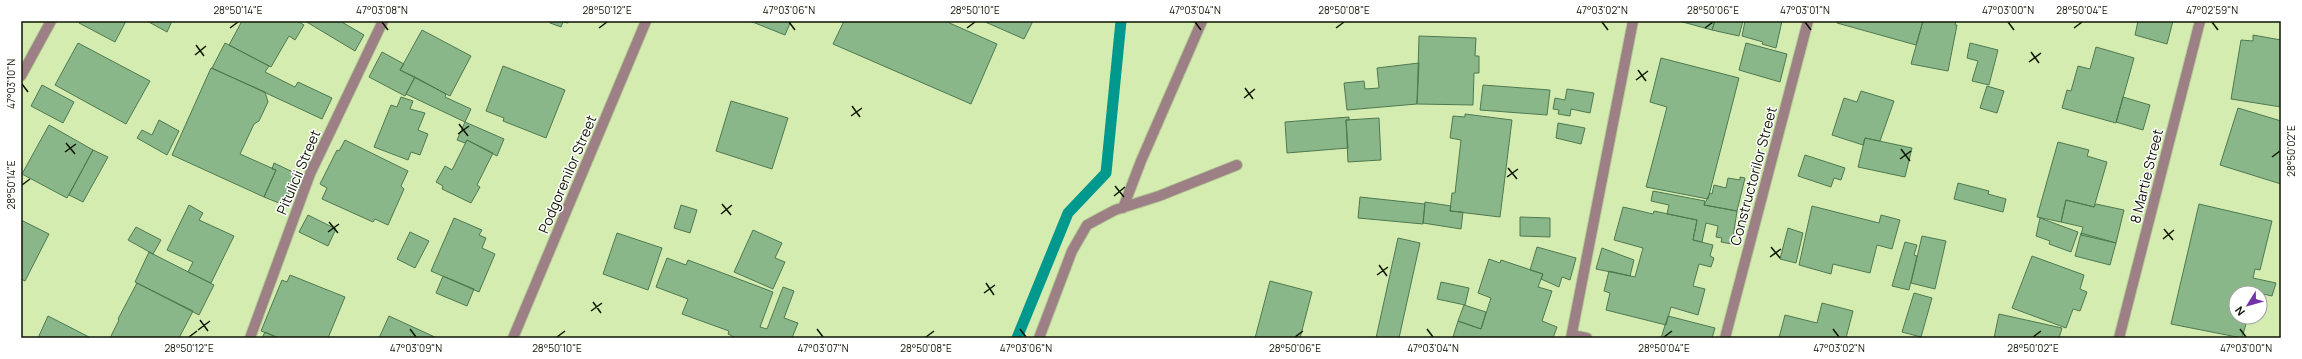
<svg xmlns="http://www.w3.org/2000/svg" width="2302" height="359" font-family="Manrope,sans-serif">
<rect width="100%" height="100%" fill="#d5ecb1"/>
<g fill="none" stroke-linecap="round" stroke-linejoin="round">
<path stroke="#01998d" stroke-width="11" d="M1017 338 1068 213 1106 173 1121 21"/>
</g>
<path fill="#8ab78a" stroke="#4e794f" d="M80 21H126L115 42 79 23Z
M147 21H172L167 32Z
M242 21H297L304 25 295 40 289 36 271 67 229 45Z
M305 21H340L364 35 355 51Z
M550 21H569L568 23 563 22 561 27 550 23Z
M750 21H791L785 35Z
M844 21H945L997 44 971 104 833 44Z
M983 21H1033L1024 39Z
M1679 21H1715L1712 30Z
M1715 21H1743L1739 36 1712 30Z
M1745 21H1782L1776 48 1762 44 1763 42 1742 36Z
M1837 21H1923L1916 45 1837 23Z
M1923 21H1956L1955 25H1957L1948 71 1911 64Z
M2138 21H2173L2167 44 2135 35Z
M422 30 471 56 450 96 400 70Z
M2253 35 2281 40V107L2231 99 2241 40 2253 41Z
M1419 36 1476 38 1475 56H1479V73H1474L1473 105 1417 104Z
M78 43 150 81 126 124 55 85Z
M225 43 269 66 265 72 295 87 298 82 332 98 322 119 212 68Z
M1746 43 1787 54 1780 82 1739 70Z
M1970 43 1998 50 1989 85 1972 81 1978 61 1967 58Z
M2096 47 2134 58 2116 123 2062 108 2067 90 2071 91 2078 66 2090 69Z
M382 52 404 64 400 70 415 77 405 96 369 77Z
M1661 58 1739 78 1708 199 1646 187 1667 107 1650 102Z
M1419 63 1417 104 1347 110 1344 83 1364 81 1365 89 1379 88 1377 68Z
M503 66 565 90 546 138 503 121 504 118 486 111Z
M211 68 265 92 268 102 259 121 254 124 240 154 276 170 264 197 172 155Z
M415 77 446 94 445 97 471 109 465 122 406 94Z
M42 85 74 102 63 123 31 106Z
M1483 85 1550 90 1547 115 1480 110Z
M1987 86 2004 91 1997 113 1980 108Z
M1567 89 1594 93 1590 113 1571 109 1570 116 1558 114 1559 110 1553 109 1555 98 1565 100Z
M1861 91 1894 101 1880 141 1865 138 1863 145 1832 135 1844 98 1857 102Z
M401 97 413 101 410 109 425 113 418 130 428 134 420 155 411 152 408 160 374 147 391 105 397 107Z
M2123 97 2150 105 2143 130 2116 122Z
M731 101 788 118 772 169 716 151Z
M2238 108 2281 121V184L2220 165Z
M1465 114 1512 120 1500 217 1450 211 1452 193H1455L1461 140 1450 138 1453 116 1465 117Z
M1349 117V120H1346L1348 148 1287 153 1285 122Z
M1379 118 1381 160 1348 162 1346 120Z
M159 120 179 131 167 155 137 138 142 130 152 135Z
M465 122 504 139 497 156 467 140 465 143 457 140Z
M1558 123 1585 128 1581 144 1556 138Z
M49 125 93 150 67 198 22 174Z
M1865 138 1912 148 1905 177 1858 167Z
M345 140 408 171 401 186 404 189 388 225 375 219 373 222 322 199 327 188 320 184 337 150 339 151Z
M467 140 493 153 477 185 480 187 471 203 442 189 443 186 436 182 445 166 452 170Z
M2058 142 2089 150 2087 156 2107 162 2094 207 2066 200 2061 222 2037 217Z
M93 150 108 157 83 202 69 195Z
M1805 155 1845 168 1841 180 1834 178 1831 187 1798 176Z
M274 163 297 174 284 205 264 197 276 170 272 169Z
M1740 177 1745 178 1737 211 1704 205 1710 193 1712 194 1714 185 1726 188 1728 178 1740 180Z
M1958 183 1989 191 1988 194 2006 199 2003 212 1954 199Z
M1653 191 1705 201 1704 205 1737 211 1732 244 1721 242 1722 238 1716 237 1718 226 1706 223 1702 242 1693 240 1697 220 1667 214 1669 205 1651 201Z
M1360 197 1425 204 1423 224 1358 218Z
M2066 200 2094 207 2096 204 2124 210 2116 243 2081 235 2083 227 2061 222Z
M1425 202 1451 206 1450 211 1463 212 1461 229 1423 223Z
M2199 204 2272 221 2260 270 2255 269 2253 278 2276 283 2272 296 2250 291V293H2236V317H2248L2242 338 2171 324Z
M189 205 203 213 199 220 234 236 211 283 188 272 193 262 167 250Z
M681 205 697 210 690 233 674 228Z
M1812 206 1879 223 1881 215 1900 220 1892 249 1877 245 1870 273 1833 264 1831 274 1799 265Z
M1623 207 1653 214 1654 211 1697 220 1693 240 1713 245 1710 256 1714 258 1711 267 1699 264 1693 286 1705 289 1698 315 1671 307 1666 325 1606 310 1610 293 1604 291 1609 271 1635 277 1643 248 1614 240Z
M308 215 336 229 328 246 299 232Z
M1520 217 1550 218V237L1520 236Z
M454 218 482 230 479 235 486 238 482 248 495 254 479 292 431 271Z
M2040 218 2078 232 2071 252 2049 244 2050 241 2036 236Z
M21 220 49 234 25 281 21 279Z
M136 227 161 240 153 254 128 240Z
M1788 228 1803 233 1796 263 1780 259Z
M753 230 782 243 775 258 785 262 773 289 734 272Z
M410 232 429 241 415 268 397 259Z
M617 233 662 248 648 290 603 274Z
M2081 233 2116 243 2110 265 2075 256Z
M1922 236 1946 241 1935 289 1911 283Z
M1398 238 1420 243 1399 338H1376Z
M1905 242 1917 245 1914 255 1917 256 1909 290 1892 286Z
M1537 247 1576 258 1570 280 1562 277 1559 287 1541 279 1543 274 1530 270Z
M1602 248 1634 260 1630 276 1596 269Z
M149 252 214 285 199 315 135 282Z
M2032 256 2084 275 2080 289 2087 292 2080 311 2073 309 2066 328 2012 308Z
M667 258 686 265 688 260 773 292 760 327 767 329 783 287 794 291 784 318 798 323 792 338H736L728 334 729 331 682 314 688 299 656 287Z
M1489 259 1500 263 1501 260 1543 274 1538 287 1552 291 1542 321 1557 327 1553 338 1453 337 1458 321 1481 329 1491 298 1478 293Z
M290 275 345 297 328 338H279L261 331 282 280 287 282Z
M443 276 474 289 467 306 436 293Z
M1270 281 1312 292 1300 338H1255Z
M1441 282 1469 288 1465 305 1437 299Z
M137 283 193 311 179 338H110L119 320 118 319Z
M1914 293 1932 298 1921 337 1902 332Z
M1822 303 1853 311 1846 338H1779L1785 315 1817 323Z
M1464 305 1486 312 1481 329 1458 321Z
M1999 314 2062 328 2059 338H1994Z
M48 316 50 317 91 338H38Z
M389 316 437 338H379Z
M1668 316 1715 328 1712 338H1661Z
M265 332 279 338H262Z"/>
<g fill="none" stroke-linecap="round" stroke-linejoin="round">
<defs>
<path id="minor" d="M21 76 51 21
M1123 208 1141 161 1202 21
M1572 335 1587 338
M250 338 310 174 383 21
M513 338 646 21
M1039 338 1072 251 1087 225 1115 210 1159 196 1237 165
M1571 338 1633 21
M1725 338 1808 21
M2119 338 2200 21"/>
</defs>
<use href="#minor" stroke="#b5ca95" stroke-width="12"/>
<use href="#minor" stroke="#9d8086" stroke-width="10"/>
</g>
<path fill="none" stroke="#0e1502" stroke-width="1.5" d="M382 22 388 30M789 22 795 30M1195 22 1201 30M1602 22 1608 30M1805 22 1811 30M2008 22 2014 30M2212 22 2218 30M230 28 238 22M599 28 607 22M967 28 975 22M1336 28 1344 22M1705 28 1713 22M2074 28 2082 22M196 45 204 56M2031 52 2039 63M195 55 206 46M2029 62 2041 53M1638 70 1646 81M1636 80 1648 71M22 84 28 92M1245 88 1253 99M1244 98 1255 89M852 106 860 117M851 116 862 108M459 124 468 136M458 134 469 126M66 143 75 154M1901 149 1910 161M65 152 76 144M2272 157 2280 151M1900 159 1911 151M1508 168 1517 179M1507 177 1518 169M22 185 30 179M1115 186 1124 197M1114 196 1125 187M722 204 731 215M721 214 732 205M329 222 338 233M2164 229 2173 240M328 232 339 224M2163 239 2174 230M1771 247 1780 258M1770 257 1781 249M1379 265 1387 276M1377 275 1388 267M986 283 994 295M984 293 995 285M593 302 601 313M591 311 602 303M200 320 208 331M410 329 416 337M817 329 823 337M1020 329 1026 337M1427 329 1433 337M1833 329 1839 337M2240 329 2246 337M198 330 210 321M189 337 197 331M557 337 565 331M926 337 934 331M1295 337 1303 331M1664 337 1672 331M2033 337 2041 331"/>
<g text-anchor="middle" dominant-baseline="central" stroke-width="3" stroke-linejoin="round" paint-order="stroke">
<g font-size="14" fill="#0e1502" stroke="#fff">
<text transform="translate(298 172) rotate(-67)">Pitulicii Street</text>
<text transform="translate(567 174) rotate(-67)">Podgorenilor Street</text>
<text transform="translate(1753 176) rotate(-75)">Constructorilor Street</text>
<text transform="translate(2146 176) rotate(-76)">8 Martie Street</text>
</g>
</g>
<rect width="2302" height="359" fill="none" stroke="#ffffff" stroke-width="44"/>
<g transform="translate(2248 305) rotate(233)"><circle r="19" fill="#ffffff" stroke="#9fa19a"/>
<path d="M0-3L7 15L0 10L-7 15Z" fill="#7334a9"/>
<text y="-6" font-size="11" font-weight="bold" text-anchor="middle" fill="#0e1502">N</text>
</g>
<rect x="22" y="22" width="2258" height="315" fill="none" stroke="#0e1502" stroke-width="1.5"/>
<g font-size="10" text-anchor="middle" fill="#0e1502">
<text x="238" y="14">28°50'14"E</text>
<text x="382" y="14">47°03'08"N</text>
<text x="607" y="14">28°50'12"E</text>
<text x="789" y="14">47°03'06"N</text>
<text x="975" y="14">28°50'10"E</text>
<text x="1195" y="14">47°03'04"N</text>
<text x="1344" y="14">28°50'08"E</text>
<text x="1602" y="14">47°03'02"N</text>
<text x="1713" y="14">28°50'06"E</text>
<text x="1805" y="14">47°03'01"N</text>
<text x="2008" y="14">47°03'00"N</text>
<text x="2082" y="14">28°50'04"E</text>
<text x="2212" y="14">47°02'59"N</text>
<text transform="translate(11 84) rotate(-90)" y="4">47°03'10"N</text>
<text transform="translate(2291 151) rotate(-90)" y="4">28°50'02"E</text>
<text transform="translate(11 185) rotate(-90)" y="4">28°50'14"E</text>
<text x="189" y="352">28°50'12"E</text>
<text x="416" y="352">47°03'09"N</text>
<text x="557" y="352">28°50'10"E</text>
<text x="823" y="352">47°03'07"N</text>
<text x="926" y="352">28°50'08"E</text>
<text x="1026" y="352">47°03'06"N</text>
<text x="1295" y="352">28°50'06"E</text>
<text x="1433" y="352">47°03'04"N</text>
<text x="1664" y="352">28°50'04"E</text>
<text x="1839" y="352">47°03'02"N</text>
<text x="2033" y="352">28°50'02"E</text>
<text x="2246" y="352">47°03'00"N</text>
</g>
</svg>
